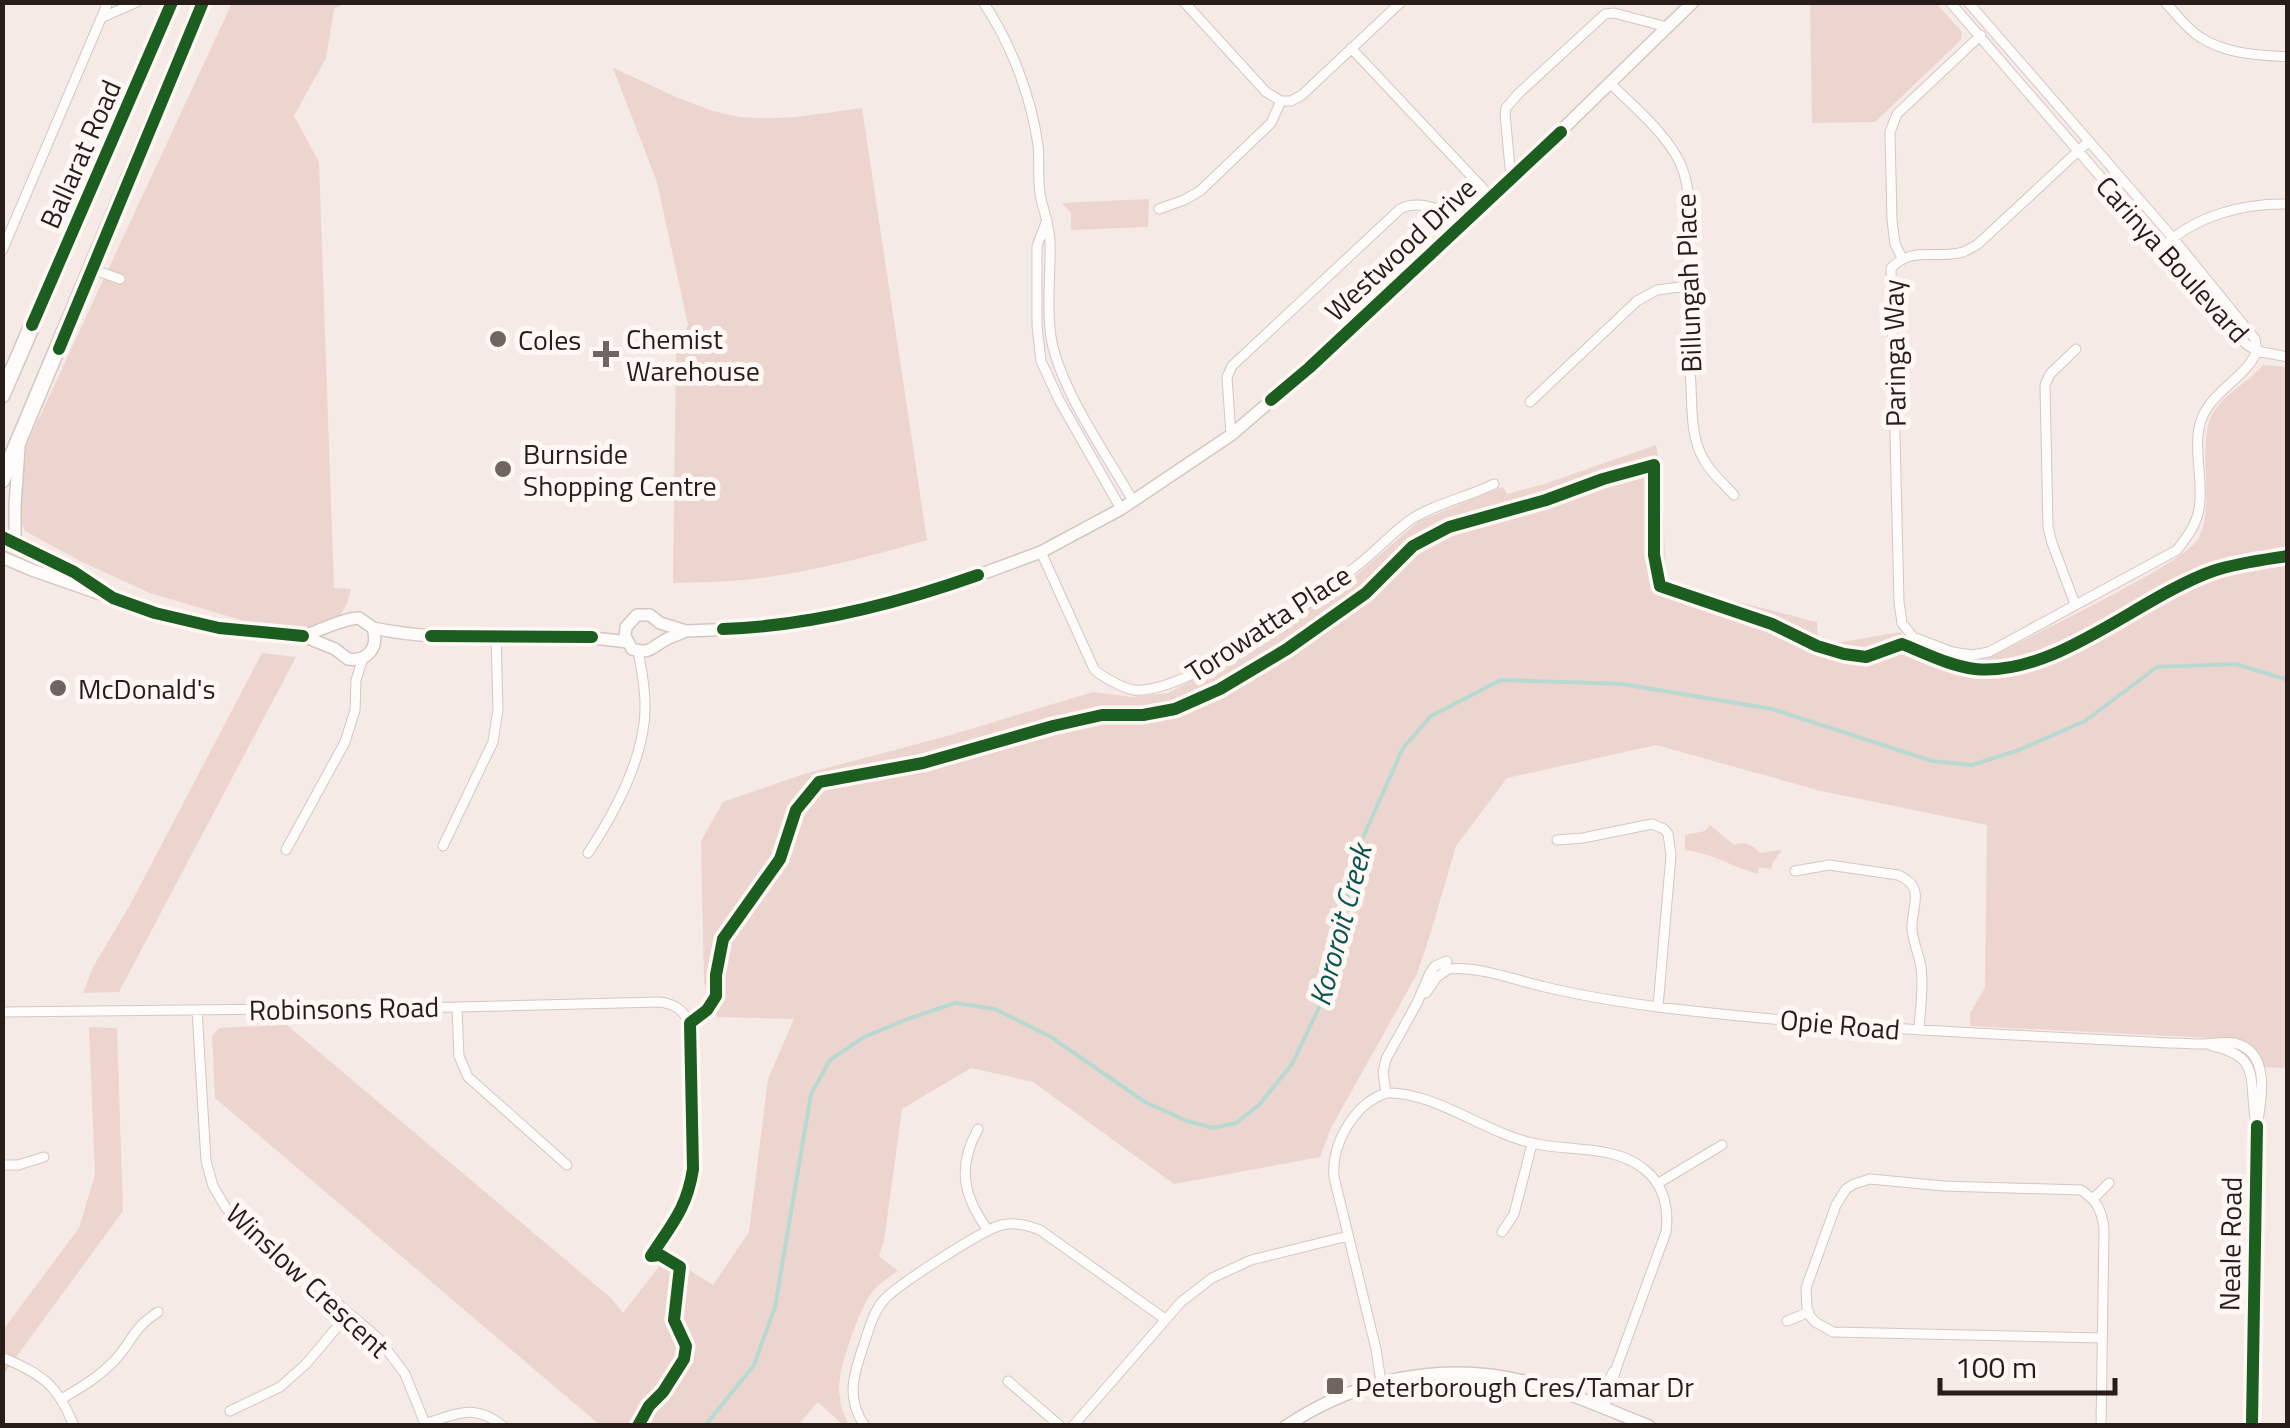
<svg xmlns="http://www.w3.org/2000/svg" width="2290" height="1428" font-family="'Titillium Web',sans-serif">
<rect width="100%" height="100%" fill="#f6eae6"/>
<path fill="#ecd5ce" d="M232 3H346L334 9 326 58 294 116 319 162 334 588 351 589 347 604 339 617 313 628 244 621 150 593 82 562 25 531 20 520 21 471 27 444Z
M1810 3H1936L1962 32 1961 40 1875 122 1812 123Z
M613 68C646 82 680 101 714 111 761 126 815 114 862 108L927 540C867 557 806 574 744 580 720 582 697 582 673 583L676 350 688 325 657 182Z
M1149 199 1148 227 1071 230V213L1062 203Z
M2263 365 2287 367V1068L2265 1067C2259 1050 2247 1045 2231 1039L1970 1026V1013L1985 988 1987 825 1821 791 1656 745 1507 778 1456 846 1430 935 1417 974 1331 1128 1320 1157 1174 1184 1033 1082 971 1068 902 1109 884 1241 879 1256 898 1271C889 1277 880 1283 873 1291 859 1308 840 1365 839 1387 839 1401 843 1413 849 1425H843L818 1402 798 1425 601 1426 215 1098 212 1036 219 1028 287 1025 611 1298 623 1313 667 1256 713 1285 749 1232 768 1079 794 1019 717 1017 704 983 701 841 723 802 804 774 951 735 1093 692 1132 697 1168 693 1223 664 1351 580 1419 521 1503 487 1507 494 1544 484 1656 445 1662 477 1666 580 1715 596 1817 622 1818 646 1901 632 1904 640C1931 651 1956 661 1986 659 2020 641 2186 563 2198 539 2213 511 2203 472 2206 441 2207 434 2207 425 2210 419 2221 394 2246 385 2263 365Z
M262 653 296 657 119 992 83 993 93 967 131 903Z
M1710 825 1734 845C1746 841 1751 844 1760 853L1782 850 1773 862 1771 869 1759 867 1758 874C1731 866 1713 854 1685 850V835L1705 831Z
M89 1027 117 1028 123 1211 3 1375V1330L79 1228 95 1175Z"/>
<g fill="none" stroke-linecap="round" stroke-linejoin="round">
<path stroke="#b8d9d2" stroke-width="4" d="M705 1426 754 1365 775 1307 811 1094 830 1060 864 1037 905 1020 955 1003 995 1009 1051 1037 1145 1102 1187 1121 1213 1128 1236 1123 1260 1104 1292 1064 1328 989 1357 851 1403 748 1431 716 1501 680 1622 684 1772 709 1932 761 1972 765 2019 750 2085 721 2157 667 2236 664 2288 680"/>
<defs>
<path id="minor" d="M983 2C1011 43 1031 96 1038 145 1040 163 1037 182 1041 199 1045 215 1050 228 1050 244 1051 275 1046 306 1051 337 1059 388 1107 455 1133 501
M1184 2 1266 92 1281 101
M1950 2 2210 304 2246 344 2257 351
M1968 2 2173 238 2255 339 2257 351
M2165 2C2176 14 2187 29 2200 37 2225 54 2258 55 2288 57
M101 18 137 2
M1351 48 1492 198
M1611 84C1634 107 1668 135 1681 165 1696 202 1687 247 1687 286 1687 319 1689 353 1691 386 1692 409 1691 439 1704 460 1711 473 1724 484 1734 495
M2089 141 1978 244C1973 247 1968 250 1963 252 1936 260 1915 245 1891 268L1899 602 1902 623 1913 637 1952 652 1972 655 1989 652 2177 550C2186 538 2196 526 2199 509 2204 482 2193 451 2200 424 2208 392 2245 380 2257 351L2288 357
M1511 178 1505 114 1506 108 1518 94 1605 14 1614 13 1667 27
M1159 209 1184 200 1200 191 1271 123 1281 101H1291L1302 95 1401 2
M1047 220 1037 246V326L1041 361 1059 400 1121 509
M2162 248C2194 216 2243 203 2288 204
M2 251 108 2
M1902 258 1895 244 1892 220 1890 132 1897 114 1981 35
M92 269 120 279
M1530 402 1637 301 1657 290 1687 286
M1231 435 1227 377 1232 366 1400 209C1421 198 1447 213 1468 220
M1041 552 1094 669C1100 676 1125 689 1134 690 1186 695 1316 599 1358 565 1376 551 1392 533 1410 520 1434 504 1468 497 1494 484
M2075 604 2052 543 2048 527 2045 385 2050 374 2076 349
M1557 840 1583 838 1652 824 1664 829 1668 834 1671 855 1658 1007
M443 846 493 742 498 709 496 637
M286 850 345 742 355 710 356 680 363 658
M588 853C612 817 636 773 643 730 648 705 643 676 638 651
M1795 871 1829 865 1898 875C1927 887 1911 907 1912 929 1913 942 1919 955 1921 967 1924 988 1920 1009 1919 1030
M1448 969C1481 966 1514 980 1545 987 1583 996 1620 1002 1658 1007 1828 1028 1999 1034 2170 1043 2180 1043 2191 1044 2202 1044 2212 1044 2223 1041 2234 1043 2271 1051 2262 1099 2257 1126L2251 1426
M1426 993 1436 978 1448 969
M457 1007 459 1056 468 1077 567 1165
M197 1010 206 1161 213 1186 226 1208 378 1338 405 1374 426 1426
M2 1012 457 1007 659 1002C675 1004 682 1009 690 1023L693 1169C687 1208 672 1224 651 1256
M2212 1046C2260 1056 2249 1077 2255 1117
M1386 1093C1433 1091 1484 1132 1532 1143 1568 1152 1613 1144 1644 1169 1664 1184 1669 1209 1666 1232L1617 1366 1604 1409
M978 1129C957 1167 963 1195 987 1229
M2 1165H18L44 1157
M1657 1184 1722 1145
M2093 1199 2109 1183
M1502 1232 1514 1214 1532 1144
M1787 1321 1809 1312
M2 1357C43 1375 57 1384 74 1426
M1008 1381 1060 1426
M1381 1382 1376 1349 1334 1177C1331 1144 1354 1104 1386 1093L1383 1072 1386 1059 1417 1003 1430 973 1435 966 1447 961
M63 1398C82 1387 100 1376 115 1360 133 1340 133 1328 158 1312
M1597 1406 1613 1372
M230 1411 280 1387 306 1364 348 1314
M426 1423C459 1414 473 1403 503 1426
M865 1426C845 1399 854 1373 864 1344 869 1329 873 1313 883 1301 894 1287 985 1228 1002 1225 1015 1222 1028 1225 1040 1230L1165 1319
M1073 1426 1181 1302 1212 1278 1251 1260 1348 1236
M2101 1426 2104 1229C2102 1211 2097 1200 2081 1190L1944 1186 1870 1179 1854 1184 1846 1189 1836 1205 1806 1288 1807 1308 1810 1316 1815 1322 1833 1332 2102 1338"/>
<path id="tertiary" d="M2 537 74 572 97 587
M15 544V505L19 448
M2 557 32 570 155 613 219 628 303 636 335 649 348 659C368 662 379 647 373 628L359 618C344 618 319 631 303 636
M373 628C456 646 543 629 627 642
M686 631C679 634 670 637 663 641 651 649 648 654 632 649L625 636 626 627 637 615H650L660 623 686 631 762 628 834 616 920 595 987 572 1041 552 1121 509 1231 435 1309 368 1492 198 1693 2
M1286 1426C1357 1379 1441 1361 1524 1381 1567 1391 1608 1410 1649 1426"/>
<path id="trunk" d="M2 395 172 2
M2 480 203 2"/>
</defs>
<use href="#minor" stroke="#d3c7c3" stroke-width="11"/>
<use href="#tertiary" stroke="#d3c7c3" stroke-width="14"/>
<use href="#trunk" stroke="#d3c7c3" stroke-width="18"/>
<use href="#minor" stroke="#fefcfb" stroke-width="9"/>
<use href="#tertiary" stroke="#fefcfb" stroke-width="11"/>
<use href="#trunk" stroke="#fefcfb" stroke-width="15"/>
<defs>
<path id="cycleway" d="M32 325 172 2
M59 349 203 2
M1271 400 1309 368 1561 132
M2 537 74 572 113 598 155 613 219 628 303 636
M723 629C811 626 896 604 978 575
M431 636 592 637
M2252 1423 2257 1126
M638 1426 649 1406 663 1392 684 1359 686 1346 674 1320 680 1267 660 1255 651 1256C672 1224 687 1208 693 1169L690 1023 707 1010 716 996V975L723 939 780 859 796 810 819 782 923 763 1053 726 1102 715H1143L1175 709 1220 689 1287 649 1366 593 1413 546 1449 527 1546 500 1603 479 1654 465V555L1660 586 1772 624 1817 646 1844 654 1866 657 1902 644C1925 653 1950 666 1975 669 2056 677 2139 597 2213 571 2237 563 2262 560 2288 556"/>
</defs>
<use href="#cycleway" stroke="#fff8f5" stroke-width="19"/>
<use href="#cycleway" stroke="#1b5e20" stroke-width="12"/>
</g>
<g fill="#716561" stroke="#fff8f5" stroke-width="4">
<circle cx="498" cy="339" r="10"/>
<path d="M601 339h10v10h10v10h-10v10h-10v-10h-10v-10h10z"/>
<circle cx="503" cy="469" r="10"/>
<circle cx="58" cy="688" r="10"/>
<rect x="1325" y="1376" width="20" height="20" rx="5"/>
</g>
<g text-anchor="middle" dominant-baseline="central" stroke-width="10" stroke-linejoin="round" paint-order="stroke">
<g font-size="28" fill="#291d19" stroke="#fff8f5">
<text transform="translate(80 154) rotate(-66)">Ballarat Road</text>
<text transform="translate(1400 249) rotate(-43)">Westwood Drive</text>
<text transform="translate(2173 259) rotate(48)">Carinya Boulevard</text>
<text transform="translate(1688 283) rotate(-92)">Billungah Place</text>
<text transform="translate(1894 353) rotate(-91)">Paringa Way</text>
<text transform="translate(1268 623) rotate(-33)">Torowatta Place</text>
<text transform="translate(344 1008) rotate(-1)">Robinsons Road</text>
<text transform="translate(1840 1024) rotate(5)">Opie Road</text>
<text transform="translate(2230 1244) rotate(-89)">Neale Road</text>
<text transform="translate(308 1280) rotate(43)">Winslow Crescent</text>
</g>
<g font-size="28" fill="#291d19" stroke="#fff8f5" text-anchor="start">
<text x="626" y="338">Chemist<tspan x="626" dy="32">Warehouse</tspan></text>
<text x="518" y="339">Coles</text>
<text x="523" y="453">Burnside<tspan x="523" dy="32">Shopping Centre</tspan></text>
<text x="78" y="688">McDonald's</text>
<text x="1355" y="1386">Peterborough Cres/Tamar Dr</text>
</g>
<g font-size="30" font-style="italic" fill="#07554e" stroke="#fff8f5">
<text transform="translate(1340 925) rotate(-75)">Kororoit Creek</text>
</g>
</g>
<rect width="2290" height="1428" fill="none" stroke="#291d19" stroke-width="10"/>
<path d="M1940 1378v15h175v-15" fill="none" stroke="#291d19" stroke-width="5"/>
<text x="1955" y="1378" font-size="30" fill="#291d19" stroke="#fff8f5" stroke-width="8" paint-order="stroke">100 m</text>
</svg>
